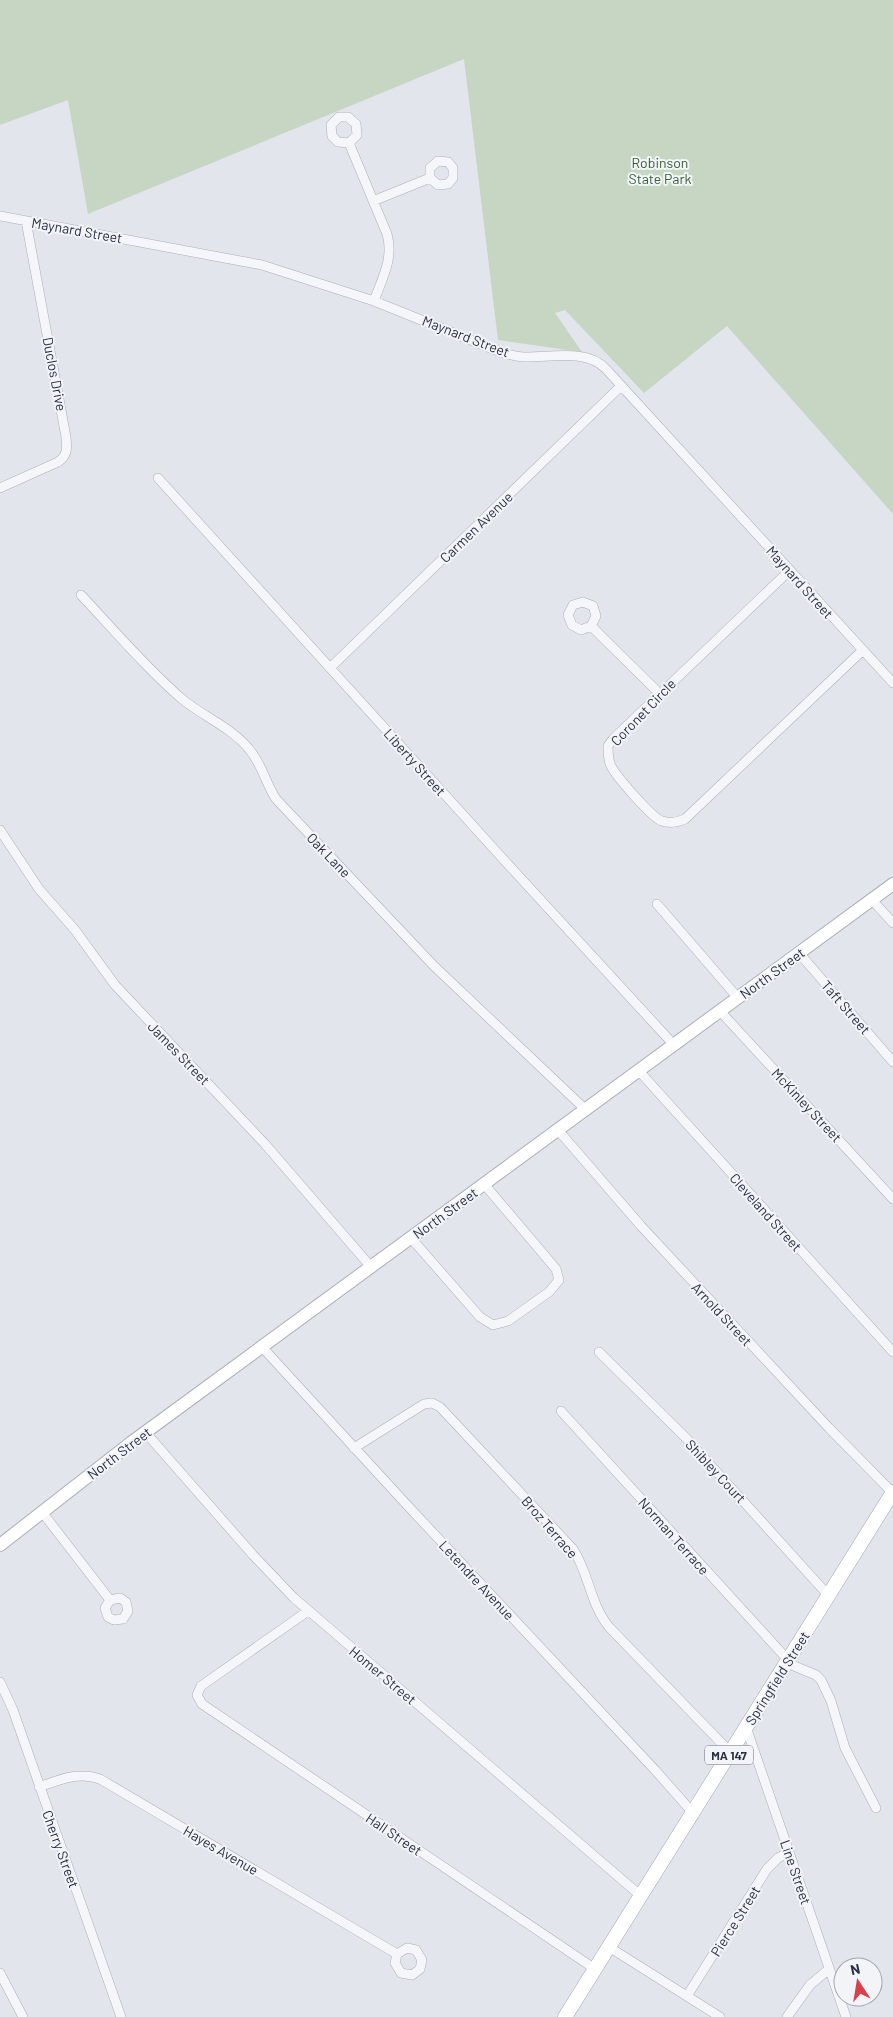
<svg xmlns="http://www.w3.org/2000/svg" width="893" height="2017" font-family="Barlow,sans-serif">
<rect width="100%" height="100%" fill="#e2e5eb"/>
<path fill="#c6d6c2" d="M0 0H893V514L727 326 644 393 565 310 555 313 582 352 498 340 464 59 88 214 68 100 0 125Z"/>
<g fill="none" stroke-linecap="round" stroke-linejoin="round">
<defs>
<path id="minor" d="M349 143 338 142 332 136 331 125 339 117H348L356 124 357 135 349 143 387 234C394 258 382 279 374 301
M373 201 430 178V168L438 161 448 162 453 168V178L448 184 438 185 430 178
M0 216 262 265 374 301 493 349C503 353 513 356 523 357 550 358 586 348 606 369L893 683
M158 478 504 860 674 1045
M0 488 58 462C68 455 67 449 66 437L26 221
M790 570 613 739 608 746C608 753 608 760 611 766 616 776 652 818 662 821 670 824 678 822 685 819L863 650
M81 595C114 630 146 668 182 699 204 717 231 727 249 749 262 764 265 782 276 799L434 966 586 1110
M591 626 581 630 572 625 568 615 573 605 583 602 593 606 596 616 591 626 659 693
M330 668 621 386
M0 830 39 889 75 930 115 985 265 1144 371 1267
M872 900 893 923
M657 904 738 998
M799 953 893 1062
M720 1011 893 1199
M639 1071 893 1352
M558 1130 641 1226 829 1428 893 1493
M411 1238 480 1317 493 1325 508 1321 549 1292 559 1280 556 1269 484 1184
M262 1347 407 1505 655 1770 693 1813
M599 1352 686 1438 828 1595
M561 1411 788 1660 794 1666 816 1675 821 1680 831 1701 845 1748 876 1808
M146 1433 253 1555 294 1598 641 1896
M354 1448 424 1404 432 1403 440 1407 573 1549C589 1573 590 1604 609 1627L731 1753
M42 1512 110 1600 105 1608 108 1617 114 1620 123 1619 128 1611 126 1602 120 1598 110 1600
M308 1611 201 1686 197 1695 202 1704 595 1969
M0 1682 13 1710 121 2017
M746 1727 846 2017
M39 1787C59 1780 79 1771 100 1779L397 1954 395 1963 401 1973 412 1975 420 1969 422 1960 416 1950 407 1948 397 1954
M609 1947 720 2017
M0 1973 23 2017
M687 1996 767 1869 778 1858 789 1852
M787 2017 810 1985 829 1969"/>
<path id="secondary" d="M0 1545 132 1442 893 884"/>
<path id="primary" d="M565 2017 893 1492"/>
</defs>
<use href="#minor" stroke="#aaafb9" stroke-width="10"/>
<use href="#secondary" stroke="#aaafb9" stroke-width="14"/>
<use href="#primary" stroke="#a0a8b8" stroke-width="15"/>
<use href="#minor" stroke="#f5f6f9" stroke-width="9"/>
<use href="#secondary" stroke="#fff" stroke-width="12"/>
<use href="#primary" stroke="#fff" stroke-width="14"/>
</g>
<g text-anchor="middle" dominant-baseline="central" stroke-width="4" stroke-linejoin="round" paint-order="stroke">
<rect fill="#f2f4f8" stroke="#656b7a" stroke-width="1" x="705" y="1745.5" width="48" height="19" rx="4"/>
<g font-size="12" font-weight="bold" fill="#293044">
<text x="729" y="1755">MA 147</text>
</g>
<g font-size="14" fill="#3a6135" stroke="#f2f4f8">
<text x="660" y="162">Robinson<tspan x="660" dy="16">State Park</tspan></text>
</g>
<g font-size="14" fill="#293044" stroke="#f2f4f8">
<text transform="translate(77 230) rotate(10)">Maynard Street</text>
<text transform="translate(466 336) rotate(21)">Maynard Street</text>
<text transform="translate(55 374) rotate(79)">Duclos Drive</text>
<text transform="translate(476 527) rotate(-44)">Carmen Avenue</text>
<text transform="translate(800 582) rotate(48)">Maynard Street</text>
<text transform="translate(643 712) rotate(-46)">Coronet Circle</text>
<text transform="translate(415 762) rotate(48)">Liberty Street</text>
<text transform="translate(329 855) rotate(46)">Oak Lane</text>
<text transform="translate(772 973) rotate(-36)">North Street</text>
<text transform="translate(846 1007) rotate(49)">Taft Street</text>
<text transform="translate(179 1053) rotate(46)">James Street</text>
<text transform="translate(807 1105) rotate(47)">McKinley Street</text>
<text transform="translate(766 1212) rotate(48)">Cleveland Street</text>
<text transform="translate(445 1213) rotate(-36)">North Street</text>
<text transform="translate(722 1314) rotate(47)">Arnold Street</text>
<text transform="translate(119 1453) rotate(-37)">North Street</text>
<text transform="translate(716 1471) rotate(47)">Shibley Court</text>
<text transform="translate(550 1527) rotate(49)">Broz Terrace</text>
<text transform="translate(674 1536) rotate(48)">Norman Terrace</text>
<text transform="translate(477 1580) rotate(47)">Letendre Avenue</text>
<text transform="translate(383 1675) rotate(40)">Homer Street</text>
<text transform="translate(777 1678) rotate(-58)">Springfield Street</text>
<text transform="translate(394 1834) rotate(34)">Hall Street</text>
<text transform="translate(61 1849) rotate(70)">Cherry Street</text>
<text transform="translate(221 1850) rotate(30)">Hayes Avenue</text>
<text transform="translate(796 1872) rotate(71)">Line Street</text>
<text transform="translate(735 1921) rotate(-58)">Pierce Street</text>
</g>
</g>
<g transform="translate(858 1982) rotate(348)"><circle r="24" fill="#f2f4f8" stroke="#a2a6b0"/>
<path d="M0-4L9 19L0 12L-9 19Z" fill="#d6414b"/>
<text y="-8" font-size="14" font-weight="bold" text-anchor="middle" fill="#293044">N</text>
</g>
</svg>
